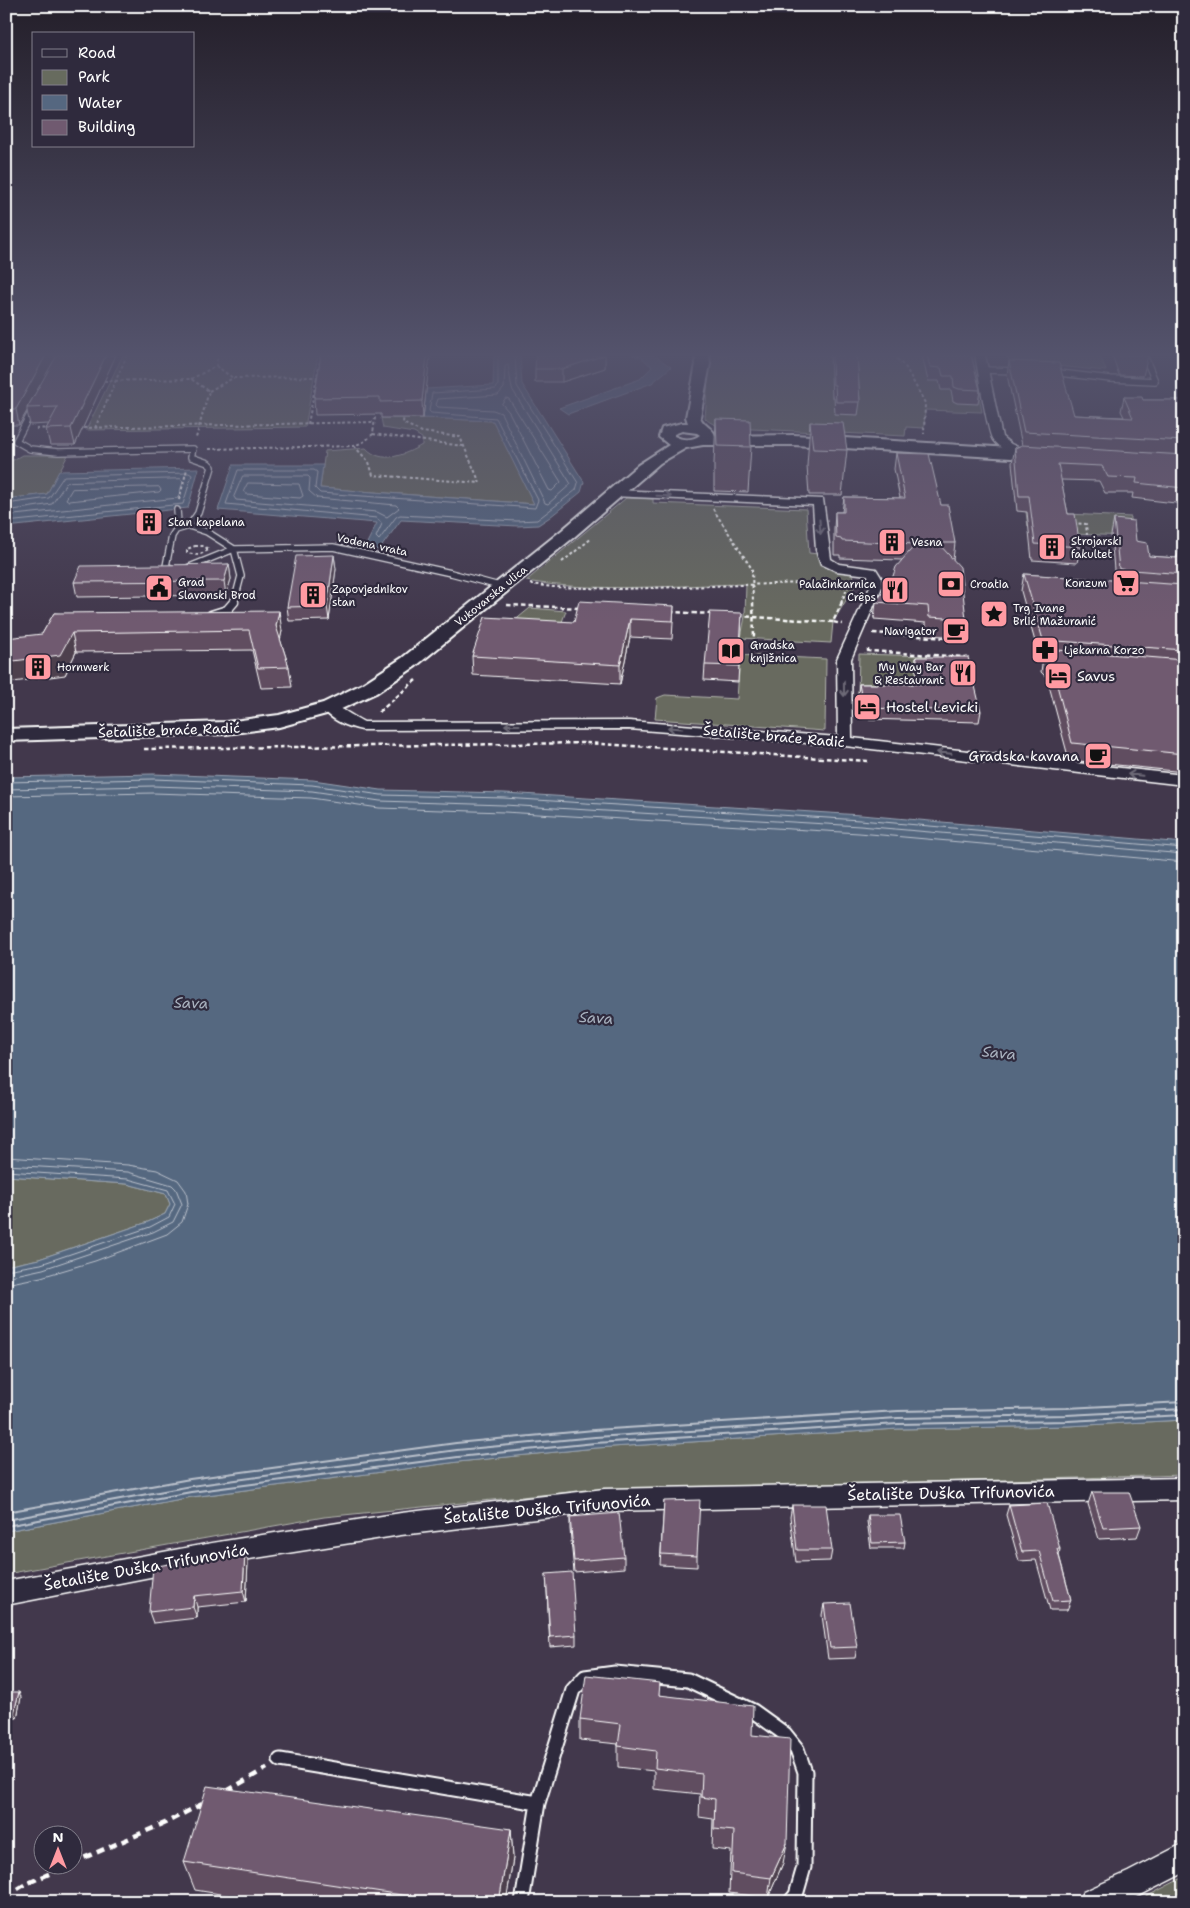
<svg xmlns="http://www.w3.org/2000/svg" width="1190" height="1908" font-family="'Shantell Sans',sans-serif">
<rect width="100%" height="100%" fill="#42384c"/>
<filter id="ink" filterUnits="userSpaceOnUse"><feTurbulence type="fractalNoise" baseFrequency=".02" numOctaves="2"/><feDisplacementMap in="SourceGraphic" scale="10" xChannelSelector="R" yChannelSelector="G"/><feConvolveMatrix kernelMatrix="1 2 1 2 8 2 1 2 1" color-interpolation-filters="sRGB"/></filter>
<g filter="url(#ink)">
<path fill="#676b5e" stroke="#b3b5ae" d="M123 355H318L305 427 86 430Z
M710 355H972L982 412 925 410 924 428 906 427 905 436 730 428C720 426 711 425 705 418Z
M1007 355H1100L1106 371 1009 361Z
M381 418H423L493 421 535 504 320 488 325 451 366 448C382 465 404 455 422 445V438L414 433 383 428Z
M22 455H68L47 494 6 499V464Z
M626 498 653 499V503L806 509 809 553 818 554C825 570 836 572 853 572L854 587 833 622 831 643 741 638 745 616 746 584C674 585 598 593 526 581Z
M1026 512 1131 517 1130 536 1072 534V530L1028 527Z
M530 608 566 611 556 638 513 622Z
M859 654 926 656 930 668 923 693 858 695Z
M740 655 826 659 825 731 655 719 657 698 665 695 737 699Z
M6 1176 127 1184 166 1194 170 1204 165 1214 148 1222 39 1259 6 1266Z
M1184 1420V1475L570 1492 324 1517 6 1574V1531L192 1497 458 1462 596 1448 898 1429 1068 1426Z
M1184 1877V1902H1136Z"/>
<path fill="#556780" stroke="#99a4b3" d="M494 355H520L522 384 584 482 581 492 550 517 538 525 518 526 401 520 379 550 365 547 377 523 218 510 233 465H323L320 488 534 504 493 421 423 418 426 389 493 385Z
M632 355H654L671 367 652 383 568 414 559 408 640 379 652 367 641 357Z
M199 468 188 508 6 527V499L47 494 59 471Z
M153 774 313 780 381 790 505 793 861 815 1184 843V1420L1068 1426 898 1429 596 1448 458 1462 192 1497 6 1531V1266L39 1259 148 1222 165 1214 170 1204 166 1194 127 1184 6 1176V777Z"/>
<g fill="none" stroke-linecap="round" stroke-linejoin="round">
<path stroke="#bbc2cc" stroke-width="1" d="M498 355V385L496 389 432 393 429 411 431 413 496 418 538 500 535 508 320 493 315 488 317 472 314 470H238L226 504 377 518 382 524 376 537 379 540 396 517 400 515 517 521 537 520 576 490 578 483 517 386 515 355
M508 365 512 389 571 484 548 504 545 503 501 413 493 410 438 407 436 405 438 399 498 395 504 388 505 367Z
M506 398 509 399 561 482 552 491 549 490 509 412 502 404Z
M243 476H308L310 478 309 491 317 498 396 505 399 508 387 517 377 512 236 500 234 497Z
M181 479 183 482 178 498 14 515 11 513 13 510 52 504 67 482Z
M248 483 299 484 303 496 300 498 246 494 244 491Z
M159 487 161 490 159 492 69 501 66 499 72 489Z
M6 504 49 498 64 476 189 473 192 475 183 504 6 522
M6 782 153 779 312 785 381 795 504 798 860 820 1184 848
M6 789 153 786 312 791 380 801 504 805 860 826 1184 854
M6 796 153 793 311 798 379 808 504 812 859 833 1184 862
M6 1157 128 1165 157 1170 178 1180 186 1191 188 1204 182 1222 167 1234 95 1261 41 1277 6 1284
M6 1165 128 1172 172 1185 176 1189 182 1204 173 1222 153 1232 43 1269 6 1277
M6 1171 128 1179 168 1190 175 1204 169 1217 150 1227 41 1264 6 1270"/>
<path stroke="#bbc2cc" stroke-width="2" d="M6 1512 190 1479 456 1443 594 1430 898 1411 1067 1408 1184 1402
M6 1520 191 1486 457 1450 595 1437 898 1418 1067 1415 1184 1409
M6 1526 191 1492 458 1457 595 1443 898 1424 1068 1421 1184 1415"/>
<defs>
<path id="service-far2" d="M983 370 1018 371
M1051 372 1111 379 1155 381 1144 355
M34 407 16 441 30 449 58 452 193 449 191 457 208 463 212 467 198 513 189 526 176 530 172 536 166 566 174 569
M177 510 178 523 182 528
M187 568 234 549 207 532 189 526
M234 603 241 576 234 549 333 547 451 573 503 587"/>
<path id="service-far1" d="M211 615 227 610 234 602"/>
<path id="service" d="M280 1760 538 1803
M522 1902 538 1803 573 1690 585 1677 615 1673 688 1680 753 1711 785 1734 797 1749 805 1772 804 1867 796 1895 790 1902"/>
<path id="minor" d="M975 355H985L1002 437 1011 444 1027 451 1029 453 1027 455C1017 458 998 448 993 440 987 432 978 369 975 355Z
M615 490 823 499 831 559 839 564 876 569 881 577 882 587 851 659 852 738 1184 775V785L845 746 629 729 362 730C348 727 331 720 322 708L324 705C335 702 353 717 364 722L629 721 838 737 837 659 870 587 868 575 836 571 821 564 816 550 813 505 611 496 609 494Z
M1184 1478V1500L604 1511 401 1535 212 1565 6 1605V1581L212 1543 401 1513 604 1489Z
M1184 1843V1873L1127 1902H1078L1083 1892 1128 1872Z"/>
<path id="secondary" d="M695 355H709L710 364 700 417C703 426 714 428 715 436L794 435 1047 450 1052 452 1055 455 1052 458 1047 460 794 445H703L686 448 660 463 574 537 416 666 376 693 337 711 279 727 226 734 6 741V729L226 722 279 715 323 703 362 684 402 658 562 530 638 465 669 445 659 437 662 428 682 423H688L686 417 696 364ZM682 431 697 433 700 435C692 441 682 440 674 436V434Z"/>
</defs>
<use href="#service-far2" stroke="#fff" stroke-width="8"/>
<use href="#service-far1" stroke="#fff" stroke-width="11"/>
<use href="#service" stroke="#fff" stroke-width="17"/>
<use href="#minor" stroke="#fff" stroke-width="3"/>
<use href="#secondary" stroke="#fff" stroke-width="4"/>
<path stroke="#fff" stroke-width="2" stroke-dasharray="3 2.5" stroke-linecap="butt" d="M893 355 906 368 925 403 924 434
M216 366 233 378
M191 379 216 366 218 355
M104 381 191 379 209 391 196 438
M209 391 233 378 317 377
M308 424 321 355
M78 428 374 422
M95 428 127 355
M36 429 50 428
M373 434 463 446
M354 446 369 462 373 475 480 483 460 437 422 432 403 423 404 414
M209 449 354 446 365 441 373 434 376 410
M179 500 187 469
M713 509 752 569 753 603
M1073 523 1086 524 1087 535
M195 546H204L209 550 198 555 187 553V549Z
M562 562 592 538
M530 584 553 587 620 589 834 582
M841 603 850 582"/>
<path stroke="#fff" stroke-width="2.5" stroke-dasharray="4.5 3" stroke-linecap="butt" d="M753 602 754 638
M842 602 833 622 842 624
M507 605 581 608
M670 612 713 614
M739 616 833 622
M873 633 963 639
M868 649V651L965 657
M379 712 416 680
M144 749 586 743 868 761"/>
<path stroke="#fff" stroke-width="4.5" stroke-dasharray="8 5.5" stroke-linecap="butt" d="M227 1791 267 1768
M72 1863 165 1823 206 1802
M6 1896 26 1884 67 1866"/>
<use href="#service-far2" stroke="#2f2a3d" stroke-width="5.5"/>
<use href="#service-far1" stroke="#2f2a3d" stroke-width="8"/>
<use href="#service" stroke="#2f2a3d" stroke-width="13"/>
<use href="#minor" fill="#2f2a3d" fill-rule="evenodd"/>
<use href="#secondary" fill="#2f2a3d" fill-rule="evenodd"/>
</g>
<path fill="#604d60" stroke="#fff" d="M6 355H116L75 445H50L46 429 49 424 30 425 27 411 19 425H6Z
M321 355H430L423 418H381V414L315 415 314 398Z
M605 355V368L562 382H535V369Z
M830 355H857L860 402 858 415 835 414 834 397H832Z
M922 355H971L980 390 978 404 957 403 953 401 951 390H941L939 381H928Z
M1112 355H1148L1143 376 1119 375Z
M1009 361 1074 415 1124 417 1121 411 1124 397 1143 400H1184V504L1132 498 1133 493H1105L1099 481 1061 480 1068 514 1080 547 1077 563 1032 560 1027 512 1017 511 1012 463 1015 448 1022 445 1007 375Z
M716 419 751 447 748 492 714 491V463Z
M810 422 847 450 842 495H809L807 466Z
M896 453 941 505 955 543 953 560 966 619 963 637 926 635V623L874 619 876 602 892 579 902 560 840 558V555H834V529L835 512H842L844 497 900 498 894 469Z
M1114 519 1149 556 1176 558 1184 543V772L1069 760 1047 678 1041 672 1043 657 1039 656 1021 591 1024 574 1115 581 1111 535Z
M334 555 336 569 329 620 289 621 287 607Z
M229 564 231 579 226 595 77 597 74 582Z
M674 606 672 639 630 637 620 684 473 675 472 656 574 622Z
M54 613 282 631 280 639 289 667 292 687 261 688 252 650 76 652 65 675 42 634Z
M742 613 738 682 704 680 705 665Z
M916 657 981 711 979 722 863 719 858 695 859 684H920L915 668Z
M1092 1492 1141 1526 1137 1537 1099 1539 1088 1504Z
M664 1501 697 1556V1567L660 1565Z
M792 1505 832 1550 830 1561 796 1562 790 1517Z
M1009 1505 1060 1549 1059 1555 1071 1600 1067 1610H1050L1036 1560 1019 1561 1006 1515Z
M868 1515 905 1542 904 1548H871L867 1521Z
M570 1517 624 1557V1568L574 1572 570 1529Z
M248 1562 246 1602 197 1607V1618L153 1623 149 1612Z
M546 1574 576 1635V1645L550 1647Z
M824 1604 857 1647 855 1658 828 1659 822 1615Z
M6 1692 21 1697 17 1718 6 1719Z
M660 1695 752 1735 783 1863 768 1898 729 1893 731 1851 712 1849 713 1819 699 1817 700 1794 654 1789V1771L618 1767V1744L580 1740V1719Z
M511 1829 513 1858 506 1902H270L195 1890 184 1862Z"/>
<path fill="#4e3f4e" stroke="#fff" d="M46 355H58L27 408V411L19 425 16 409Z
M106 355H116L75 445 71 428Z
M427 355H430L423 418 422 401Z
M605 355V368L562 382V369Z
M334 555 336 569 329 620 327 606Z
M229 564 231 579 226 595 224 581Z
M279 611 282 631 279 646 276 626Z
M630 619V637L620 684V665Z
M72 633 76 652 65 675 6 683V662Z
M245 1551 248 1562 246 1602 243 1591Z
M194 1596 197 1607V1618L193 1607Z
M19 1692 21 1697 17 1718 14 1713Z
M511 1829 513 1858 506 1902H499Z
M787 1843 783 1863 768 1898 771 1878Z"/>
<path fill="#705a70" stroke="#fff" d="M6 355H46L16 409H6Z
M57 355H106L71 428 46 429 58 407 27 408Z
M321 355H427L422 401 380 402V397L314 398Z
M536 355H605L562 369H535Z
M832 355H857L860 402H836L835 385H833Z
M927 355H971L980 390 959 389 954 387 953 376H943L941 368 930 367Z
M1009 361 1059 363 1074 415 1133 418 1124 397H1142L1143 400H1184V441L1024 432Z
M716 419 750 420 751 447 717 446Z
M810 422 843 423 847 450 813 449Z
M1022 445 1184 455V488L1136 483 1137 478 1108 477 1102 466 1058 464 1068 514H1075L1080 547 1035 544 1029 496H1019L1015 448Z
M896 453 929 454 941 505H948L955 543H938L960 567 966 619 929 617 928 606 876 602 892 579 896 567 916 544 842 541 841 539 836 538 835 512H844V497L905 498Z
M1114 519 1134 521 1136 541 1147 543 1149 556 1177 558 1180 542 1184 543V574L1119 569Z
M334 555 327 606 287 607 296 556Z
M229 564 224 581 74 582 81 566Z
M1024 574 1184 585V650L1043 640Z
M579 601 674 606 673 621 630 619 620 665 472 656 485 617 574 622Z
M279 611 276 626 289 667 258 668 249 630 72 633 60 655 6 662V638L42 634 54 613Z
M710 612 742 613 739 666 705 665Z
M1045 649 1184 660V754L1072 743 1051 662 1044 655Z
M916 657H968L981 711 864 708 859 684H926Z
M1092 1492H1129L1141 1526 1103 1528Z
M700 1500 697 1556 661 1554 664 1501Z
M1047 1503 1060 1549H1057L1071 1600 1053 1601 1039 1551 1022 1552 1009 1505Z
M792 1505H826L832 1550H797Z
M619 1513 624 1557 574 1561 570 1517Z
M868 1515H900L905 1542 872 1543Z
M245 1551 243 1591 194 1596 193 1607 149 1612 153 1567 209 1556Z
M572 1572 576 1635 550 1637 546 1574Z
M850 1603 857 1647 830 1648 824 1604Z
M586 1675 660 1683 659 1695 753 1706 752 1735 790 1739 787 1843 771 1878 732 1873 734 1831 714 1829 715 1799 701 1797 702 1774 655 1768 656 1751 618 1746 621 1724 580 1719Z
M6 1692H19L14 1713H6Z
M207 1786 511 1829 499 1902H448L184 1862Z"/>
<defs><path id="oneway-shaft" d="M-6 0H5M1.5-3L5.5 0L1.5 3" fill="none" stroke-width="1.6" stroke-linecap="round" stroke-linejoin="round" transform="scale(1.25)"/></defs>
<g stroke="#6d6a77">
<use href="#oneway-shaft" transform="translate(664 496) rotate(2)"/>
<use href="#oneway-shaft" transform="translate(820 527) rotate(86)"/>
<use href="#oneway-shaft" transform="translate(844 689) rotate(89)"/>
<use href="#oneway-shaft" transform="translate(512 725) rotate(180)"/>
<use href="#oneway-shaft" transform="translate(675 728) rotate(-176)"/>
<use href="#oneway-shaft" transform="translate(944 753) rotate(-174)"/>
<use href="#oneway-shaft" transform="translate(1135 775) rotate(-174)"/>
</g>
</g>
<linearGradient id="sky" x2="0" y2="1"><stop stop-color="#241f2a"/><stop offset="0.57" stop-color="#54536c"/><stop offset="1" stop-color="#54536c" stop-opacity="0"/></linearGradient>
<rect width="1190" height="622" fill="url(#sky)"/>
<defs>
<symbol id="building-square" viewBox="-11 -11 22 22"><rect x="-9" y="-9" width="18" height="18" rx="4" fill="#ff9aa2" stroke="#2f2a3d"/><path d="M-4-6H4V6H1V3H-1V6H-4ZM-2.5-4.3h1.7v1.8h-1.7ZM.8-4.3h1.7v1.8H.8ZM-2.5-1h1.7V.8h-1.7ZM.8-1h1.7V.8H.8Z" fill="#111"/></symbol>
<symbol id="supermarket-square" viewBox="-11 -11 22 22"><rect x="-9" y="-9" width="18" height="18" rx="4" fill="#ff9aa2" stroke="#2f2a3d"/><path d="M-6-5.5h2.5l.6 2H6L4.5 2H-2.5L-4.4-4H-6ZM-1.5 3.2a1.3 1.3 0 1 0 .1 0ZM3 3.2a1.3 1.3 0 1 0 .1 0Z" fill="#111"/></symbol>
<symbol id="bank-square" viewBox="-11 -11 22 22"><rect x="-9" y="-9" width="18" height="18" rx="4" fill="#ff9aa2" stroke="#2f2a3d"/><path d="M-6-4H6V4H-6ZM0-2.3a2.3 2.3 0 1 0 0 4.6a2.3 2.3 0 1 0 0-4.6Z" fill="#111"/></symbol>
<symbol id="civic-square" viewBox="-11 -11 22 22"><rect x="-9" y="-9" width="18" height="18" rx="4" fill="#ff9aa2" stroke="#2f2a3d"/><path d="M-.6-6.5H3V-4.5H.6V-3L4-1V1h2V6H-6V1h2V-1L-.6-3ZM-1.2 2.5V6h2.4V2.5Z" fill="#111"/></symbol>
<symbol id="restaurant-square" viewBox="-11 -11 22 22"><rect x="-9" y="-9" width="18" height="18" rx="4" fill="#ff9aa2" stroke="#2f2a3d"/><path d="M-5-6h1v4h1v-4h1v4h1v-4h1v5L-1.5 .5V6h-2V.5L-5-1ZM5-6V6H3V1.5H1.5Q1.5-4 5-6Z" fill="#111"/></symbol>
<symbol id="sight-square" viewBox="-11 -11 22 22"><rect x="-9" y="-9" width="18" height="18" rx="4" fill="#ff9aa2" stroke="#2f2a3d"/><path d="M0-6L1.8-2.2L6-1.7L2.9 1.2L3.7 5.4L0 3.3L-3.7 5.4L-2.9 1.2L-6-1.7L-1.8-2.2Z" fill="#111"/></symbol>
<symbol id="cafe-square" viewBox="-11 -11 22 22"><rect x="-9" y="-9" width="18" height="18" rx="4" fill="#ff9aa2" stroke="#2f2a3d"/><path d="M-5.5-4.5H6V0H3Q3 3.5 0 3.5H-2.5Q-5.5 3.5-5.5 0ZM3-3.2v2h1.7v-2ZM-6 4.5H4V6H-6Z" fill="#111"/></symbol>
<symbol id="pharmacy-square" viewBox="-11 -11 22 22"><rect x="-9" y="-9" width="18" height="18" rx="4" fill="#ff9aa2" stroke="#2f2a3d"/><path d="M-2-6h4v4h4v4h-4v4h-4v-4h-4v-4h4Z" fill="#111"/></symbol>
<symbol id="library-square" viewBox="-11 -11 22 22"><rect x="-9" y="-9" width="18" height="18" rx="4" fill="#ff9aa2" stroke="#2f2a3d"/><path d="M-6-4Q-3-5.5-.7-3.5V5Q-3 3-6 4ZM6-4Q3-5.5 .7-3.5V5Q3 3 6 4Z" fill="#111"/></symbol>
<symbol id="hotel-square" viewBox="-11 -11 22 22"><rect x="-9" y="-9" width="18" height="18" rx="4" fill="#ff9aa2" stroke="#2f2a3d"/><path d="M-6-4.5h1.5V1H6V5H4.5V3h-9V5H-6ZM-4 0a1.8 1.8 0 1 1 3.6 0ZM.5 0V-2.5h3Q6-2.5 6 0Z" fill="#111"/></symbol>
</defs>
<g fill-rule="evenodd">
<use href="#building-square" x="133" y="506" width="32" height="32"/>
<use href="#building-square" x="876" y="526" width="32" height="32"/>
<use href="#building-square" x="1036" y="531" width="32" height="32"/>
<use href="#supermarket-square" x="1110" y="567" width="32" height="32"/>
<use href="#bank-square" x="935" y="568" width="32" height="32"/>
<use href="#civic-square" x="143" y="572" width="32" height="32"/>
<use href="#restaurant-square" x="879" y="574" width="32" height="32"/>
<use href="#building-square" x="297" y="579" width="32" height="32"/>
<use href="#sight-square" x="978" y="598" width="32" height="32"/>
<use href="#cafe-square" x="940" y="615" width="32" height="32"/>
<use href="#pharmacy-square" x="1029" y="634" width="32" height="32"/>
<use href="#library-square" x="715" y="635" width="32" height="32"/>
<use href="#building-square" x="22" y="651" width="32" height="32"/>
<use href="#restaurant-square" x="947" y="657" width="32" height="32"/>
<use href="#hotel-square" x="1042" y="660" width="32" height="32"/>
<use href="#hotel-square" x="851" y="691" width="32" height="32"/>
<use href="#cafe-square" x="1082" y="740" width="32" height="32"/>
</g>
<g text-anchor="middle" dominant-baseline="central" stroke-width="4.5" stroke-linejoin="round" paint-order="stroke">
<g font-size="11" fill="#fff" stroke="#2f2a3d" text-anchor="start">
<text x="168" y="522">Stan kapelana</text>
<text x="1071" y="541">Strojarski<tspan x="1071" dy="13">fakultet</tspan></text>
<text x="911" y="542">Vesna</text>
<text x="178" y="582">Grad<tspan x="178" dy="13">Slavonski Brod</tspan></text>
<text x="1107" y="583" text-anchor="end">Konzum</text>
<text x="876" y="584" text-anchor="end">Palačinkarnica<tspan x="876" dy="13">Crêps</tspan></text>
<text x="970" y="584">Croatia</text>
<text x="332" y="589">Zapovjednikov<tspan x="332" dy="13">stan</tspan></text>
<text x="1013" y="608">Trg Ivane<tspan x="1013" dy="13">Brlić Mažuranić</tspan></text>
<text x="937" y="631" text-anchor="end">Navigator</text>
<text x="750" y="645">Gradska<tspan x="750" dy="13">knjižnica</tspan></text>
<text x="1064" y="650">Ljekarna Korzo</text>
<text x="57" y="667">Hornwerk</text>
<text x="944" y="667" text-anchor="end">My Way Bar<tspan x="944" dy="13">&amp; Restaurant</tspan></text>
</g>
<g font-size="11" fill="#fff" stroke="#2f2a3d">
<text transform="translate(372 545) rotate(12)">Vodena vrata</text>
<text transform="translate(491 596) rotate(-39)">Vukovarska ulica</text>
</g>
<g font-size="14" fill="#fff" stroke="#2f2a3d" text-anchor="start">
<text x="1077" y="676">Savus</text>
<text x="886" y="707">Hostel Levicki</text>
<text x="1079" y="756" text-anchor="end">Gradska kavana</text>
</g>
<g font-size="14" fill="#fff" stroke="#2f2a3d">
<text transform="translate(169 730) rotate(-2)">Šetalište braće Radić</text>
<text transform="translate(774 736) rotate(5)">Šetalište braće Radić</text>
</g>
<g font-size="15" font-style="italic" fill="#aab3c0" stroke="#2f2a3d">
<text transform="translate(191 1003) rotate(2)">Sava</text>
<text transform="translate(596 1018) rotate(3)">Sava</text>
<text transform="translate(999 1053) rotate(6)">Sava</text>
</g>
<g font-size="16" fill="#fff" stroke="#2f2a3d">
<text transform="translate(951 1493) rotate(-1)">Šetalište Duška Trifunovića</text>
<text transform="translate(547 1509) rotate(-5)">Šetalište Duška Trifunovića</text>
<text transform="translate(146 1567) rotate(-10)">Šetalište Duška Trifunovića</text>
</g>
</g>
<rect width="1190" height="1908" fill="none" stroke="#2f2a3d" stroke-width="25"/>
<rect x="12" y="12" width="1165" height="1883" fill="none" stroke="#fff" stroke-width="2" filter="url(#ink)"/>
<rect x="32" y="32" width="162" height="115" fill="#2f2a3d" stroke="#827f8b"/>
<rect x="42" y="49" width="25" height="8" fill="#2f2a3d" stroke="#827f8b"/>
<text x="78" y="58" font-size="15" fill="#ffffff">Road</text>
<rect x="42" y="70" width="25" height="15" fill="#676b5e" stroke="#827f8b"/>
<text x="78" y="82" font-size="15" fill="#ffffff">Park</text>
<rect x="42" y="95" width="25" height="15" fill="#556780" stroke="#827f8b"/>
<text x="78" y="108" font-size="15" fill="#ffffff">Water</text>
<rect x="42" y="120" width="25" height="15" fill="#705a70" stroke="#827f8b"/>
<text x="78" y="132" font-size="15" fill="#ffffff">Building</text>
<g transform="translate(58 1850)"><circle r="24" fill="#2f2a3d" stroke="#827f8b"/>
<path d="M0-4L9 19L0 12L-9 19Z" fill="#ff9aa2"/>
<text y="-8" font-size="14" font-weight="bold" text-anchor="middle" fill="#ffffff">N</text>
</g>
</svg>
